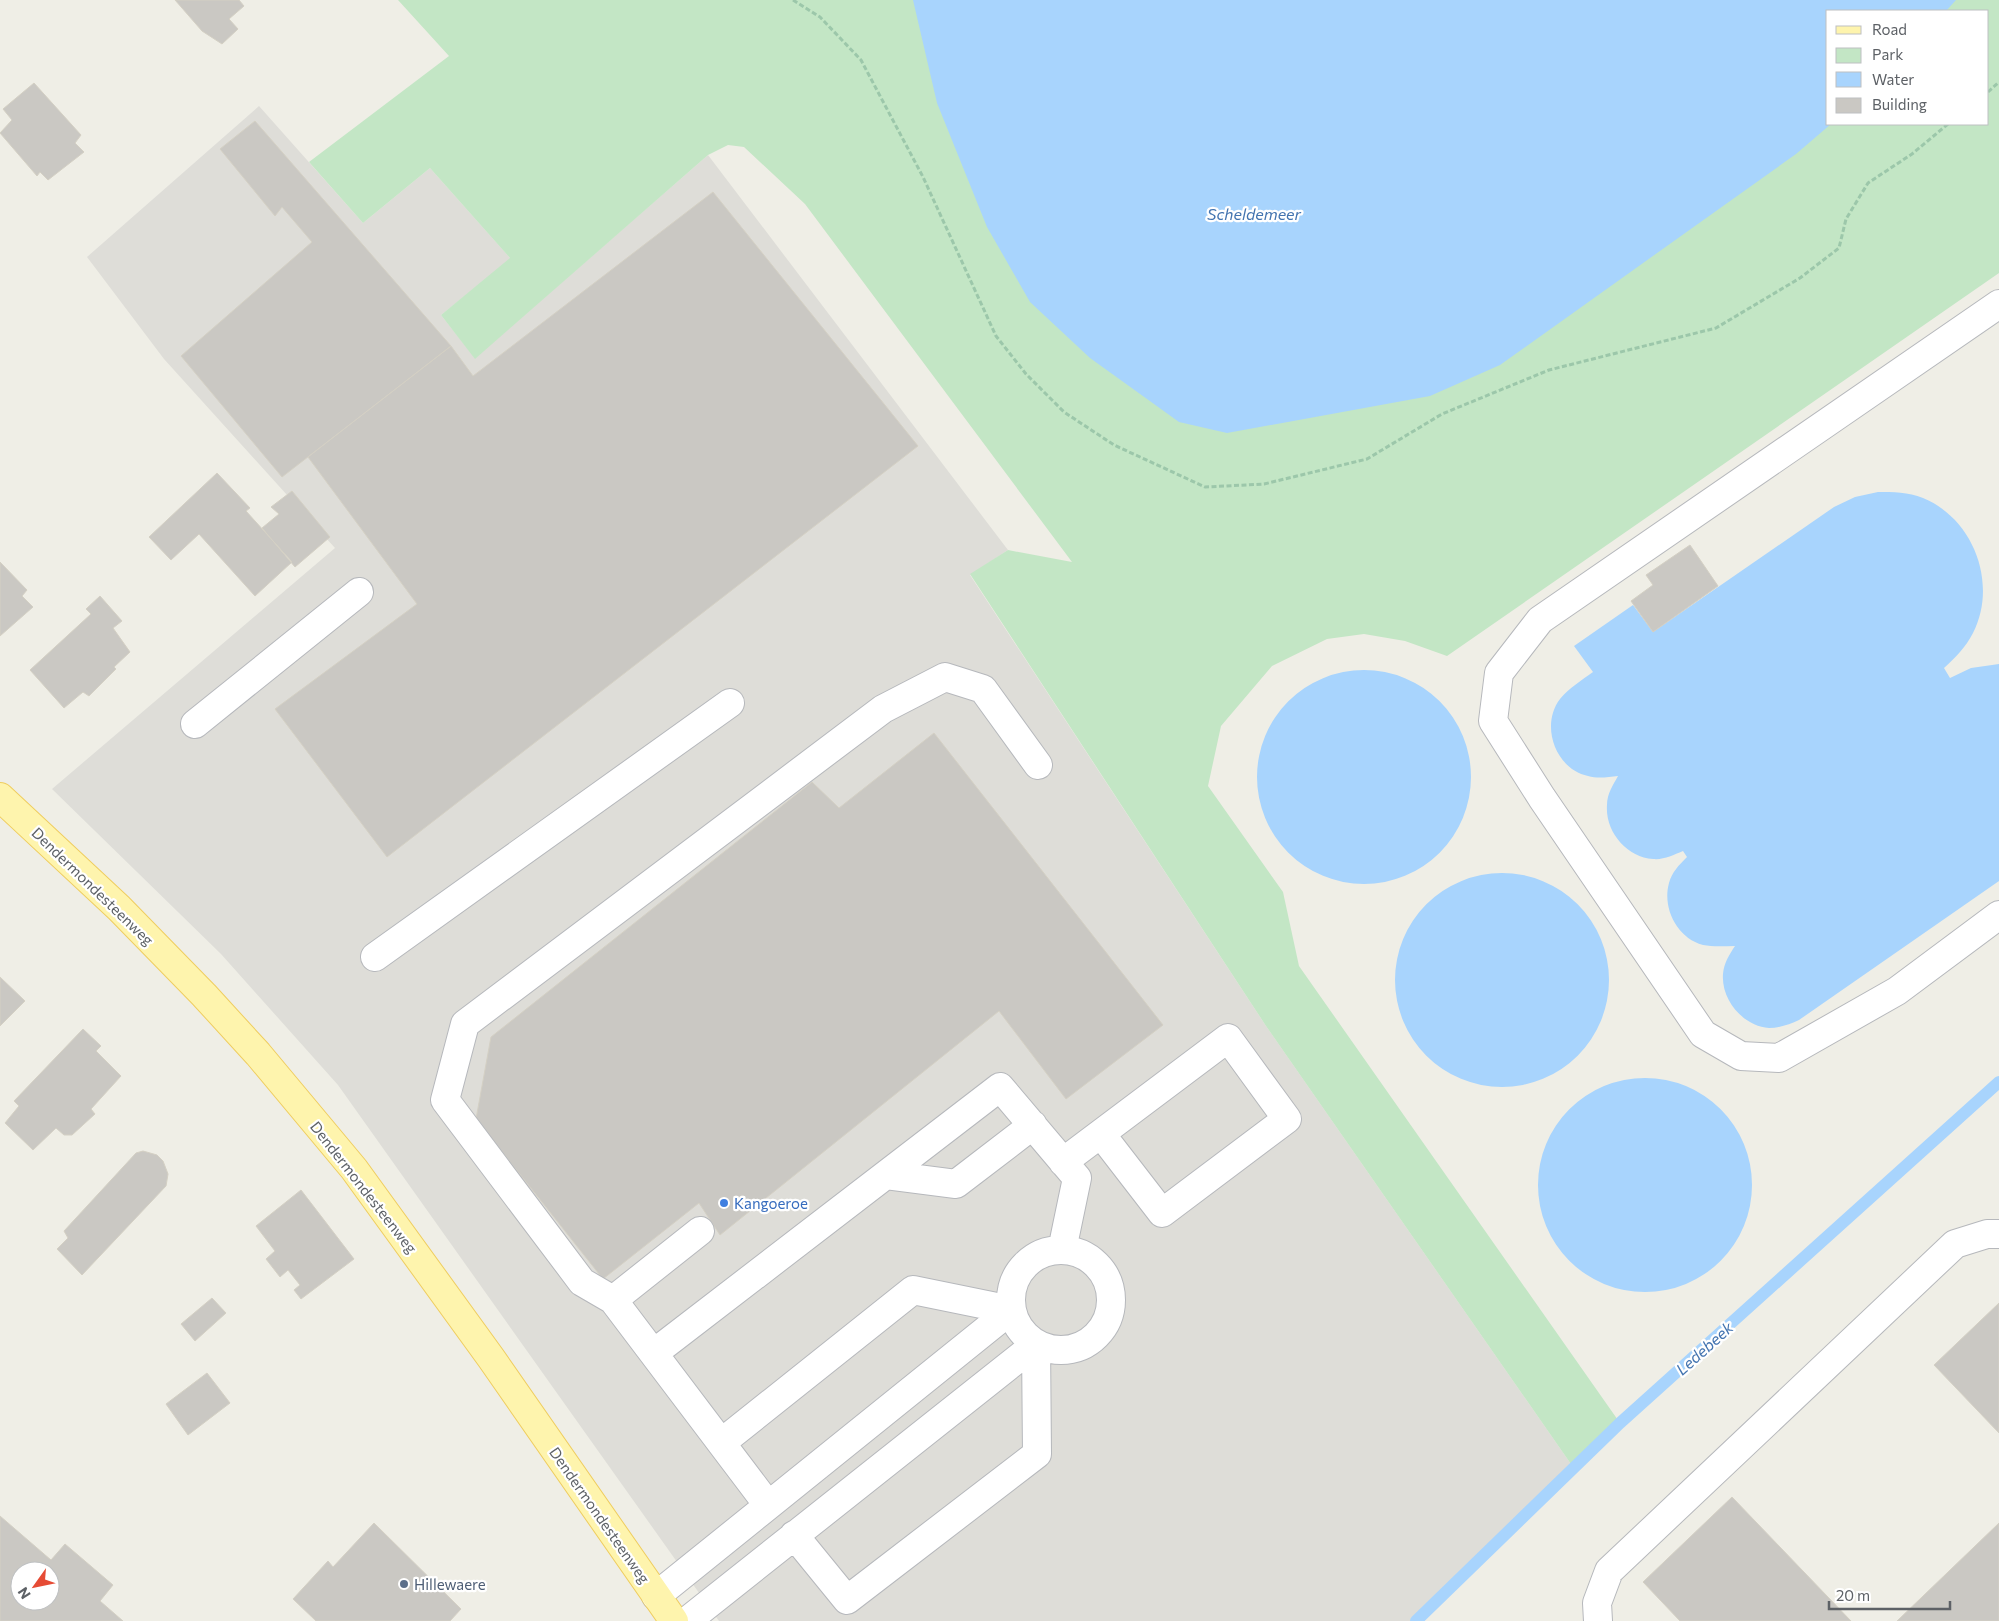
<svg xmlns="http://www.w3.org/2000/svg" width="1999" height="1621" font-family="Commissioner,sans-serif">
<rect width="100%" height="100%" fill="#efeee6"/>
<path fill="#deddd8" d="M259 106 363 223 430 168 511 259 441 315 475 358 708 155 1008 550 970 575 1266 1026 1573 1467 1416 1621H719L338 1085 221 954 52 789 335 548 164 359 87 257Z"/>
<path fill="#c3e6c5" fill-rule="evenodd" d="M398 0H1999V273L1447 656 1405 641 1364 634 1327 639 1272 666 1221 726 1208 786 1283 892 1299 966 1620 1423 1573 1467 1266 1026 970 574 1008 550 1072 562 805 204 744 147 728 145 708 155 475 359 441 315 510 258 430 168 363 223 309 162 449 56ZM1828 11H1988V124H1828Z"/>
<path fill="#a8d4fd" d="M913 0H1956L1946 11H1828V124H1831L1796 154 1500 365 1430 396 1227 433 1179 422 1090 358 1030 302 987 227 937 103Z
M1878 492C1893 492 1908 492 1923 498 1974 519 1998 584 1973 633 1966 647 1955 658 1944 668L1950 678 1971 668 1999 664V881L1799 1020C1790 1024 1780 1028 1769 1028 1743 1026 1721 1000 1723 974 1724 963 1729 955 1735 946 1725 946 1713 947 1703 945 1677 938 1662 908 1669 883 1672 872 1679 865 1687 857L1683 851C1673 855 1664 860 1653 859 1627 857 1605 832 1607 805 1607 794 1613 785 1618 776 1608 777 1598 779 1588 776 1555 769 1540 725 1560 699 1569 688 1582 680 1593 672L1574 646 1633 605 1653 632 1834 507 1855 497Z
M1257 777a107 107 0 1 1 214 0a107 107 0 1 1-214 0Z
M1395 980a107 107 0 1 1 214 0a107 107 0 1 1-214 0Z
M1538 1185a107 107 0 1 1 214 0a107 107 0 1 1-214 0Z"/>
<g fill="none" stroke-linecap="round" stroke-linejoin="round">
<path stroke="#a8d4fd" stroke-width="12" d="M1416 1621 1620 1423 1999 1082"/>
</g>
<path fill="#cac8c3" stroke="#d4d0c4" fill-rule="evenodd" d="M175 0H239L244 6 229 19 238 29 222 44 202 31Z
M34 83 81 135 75 143 84 152 48 180 40 172 37 176 0 133 12 120 3 109Z
M255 121 451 346 282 477 181 356 312 242 282 207 275 216 220 149Z
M713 192 918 446 387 857 275 709 417 604 308 457 451 346 473 376Z
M217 473 250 508 246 511 292 562 255 596 199 534 171 560 149 537Z
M292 491 330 537 295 567 262 528 279 514 271 507Z
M1690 545 1718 586 1653 632 1631 601 1653 585 1646 575Z
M0 562 27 590 22 596 33 607 0 636Z
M100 596 122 621 113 628 130 652 114 667 116 669 89 696 83 692 64 708 30 670 91 614 86 609Z
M934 733 1163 1025 1066 1099 999 1011 720 1235 699 1203 603 1279 476 1119 491 1037 812 782 839 808Z
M0 977 25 1001 0 1026Z
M83 1029 101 1046 96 1051 121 1076 91 1109 95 1114 72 1135H64L56 1128 33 1150 5 1123 19 1106 14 1101Z
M143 1151 157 1155 163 1161 168 1174 166 1186 82 1275 57 1249 68 1238 64 1231 136 1153Z
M301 1190 354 1259 301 1299 294 1290 300 1285 288 1270 280 1277 266 1259 275 1251 256 1226Z
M212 1298 226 1313 195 1341 181 1324Z
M1999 1303V1433L1934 1365Z
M207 1373 230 1403 188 1435 166 1404Z
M1732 1497 1851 1621H1680L1643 1582Z
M0 1516 51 1560 65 1544 113 1585 100 1601 123 1621H0ZM20 1571H50V1601H20Z
M374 1523 461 1609 450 1621H316L293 1599 328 1561 333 1567Z
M1999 1523V1621H1897Z"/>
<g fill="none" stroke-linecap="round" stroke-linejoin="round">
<defs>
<path id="minor" d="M1999 304 1540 620 1499 673 1493 721 1542 798 1703 1034 1741 1056 1779 1058 1897 991 1999 915
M195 724 359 592
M375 957 730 703
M1063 1162 1228 1038 1287 1119 1162 1213 1101 1134
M886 1175 956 1184 1033 1125
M700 1231 613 1300 768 1505
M1011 1300a50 50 0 1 1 100 0a50 50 0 1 1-100 0Z
M613 1300 582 1282 445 1100 465 1024 883 709 945 677 983 689 1038 765
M654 1353 1000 1087 1077 1178 1062 1250
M721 1443 913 1290 1011 1310
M794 1535 847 1600 1037 1454 1036 1344
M656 1596 1011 1310
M687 1621 1036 1344
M1598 1621 1597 1603 1609 1571 1955 1244 1987 1234H1999"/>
<path id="major" d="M0 797 119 908 204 995 258 1054 354 1169 491 1358 674 1621"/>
</defs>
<use href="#minor" stroke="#b6b8bc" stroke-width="30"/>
<use href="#major" stroke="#efcd5f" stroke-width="30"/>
<path stroke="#9cc7aa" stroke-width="3" stroke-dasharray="5 2.5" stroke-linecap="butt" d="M793 0 820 17 861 60 923 177 996 336 1026 374 1064 412 1114 445 1205 487 1264 484 1367 459 1442 414 1549 370 1716 328 1800 278 1839 248 1846 219 1868 183 1912 154 1948 124
M1988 92 1999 82"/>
<use href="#minor" stroke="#fff" stroke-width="28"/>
<use href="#major" stroke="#fef4ad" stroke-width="28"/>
</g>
<circle fill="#3f7fe0" stroke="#fff" stroke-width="2" cx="724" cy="1203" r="5"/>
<circle fill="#5c6f8a" stroke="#fff" stroke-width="2" cx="404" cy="1584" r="5"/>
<g text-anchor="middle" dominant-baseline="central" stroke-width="4.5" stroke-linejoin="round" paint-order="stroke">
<g font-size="15" fill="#5d6166" stroke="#fff">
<text transform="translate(93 886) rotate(44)">Dendermondesteenweg</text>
<text transform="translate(364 1187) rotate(52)">Dendermondesteenweg</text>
<text transform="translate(600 1515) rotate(55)">Dendermondesteenweg</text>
</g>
<g font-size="15" fill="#366cbe" stroke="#fff" text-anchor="start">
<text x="734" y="1203">Kangoeroe</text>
</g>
<g font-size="15" fill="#4e5e75" stroke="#fff" text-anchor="start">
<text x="414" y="1584">Hillewaere</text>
</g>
<g font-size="16" font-style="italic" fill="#4374b0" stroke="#fff">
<text x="1254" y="213">Scheldemeer</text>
<text transform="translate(1704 1348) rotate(-42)">Ledebeek</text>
</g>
</g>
<rect x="1826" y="10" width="162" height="115" fill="#ffffff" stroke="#bec0c2"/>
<rect x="1836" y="26" width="25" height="8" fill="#fef4ad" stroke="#bec0c2"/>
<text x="1872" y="35" font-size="15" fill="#5d6166">Road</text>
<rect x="1836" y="48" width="25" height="15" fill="#c3e6c5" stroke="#bec0c2"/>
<text x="1872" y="60" font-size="15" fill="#5d6166">Park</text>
<rect x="1836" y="72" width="25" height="15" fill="#a8d4fd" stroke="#bec0c2"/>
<text x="1872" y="85" font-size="15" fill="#5d6166">Water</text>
<rect x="1836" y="98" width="25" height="15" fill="#cac8c3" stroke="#bec0c2"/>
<text x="1872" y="110" font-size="15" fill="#5d6166">Building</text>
<g transform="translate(35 1586) rotate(237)"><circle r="24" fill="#ffffff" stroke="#bec0c2"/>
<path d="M0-4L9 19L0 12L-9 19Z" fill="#e64b35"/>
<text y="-8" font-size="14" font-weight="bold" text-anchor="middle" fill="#5d6166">N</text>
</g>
<path d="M1829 1601v8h121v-8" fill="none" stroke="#5d6166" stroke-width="2.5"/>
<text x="1836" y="1601" font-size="15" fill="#5d6166" stroke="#ffffff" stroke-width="4" paint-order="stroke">20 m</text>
</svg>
